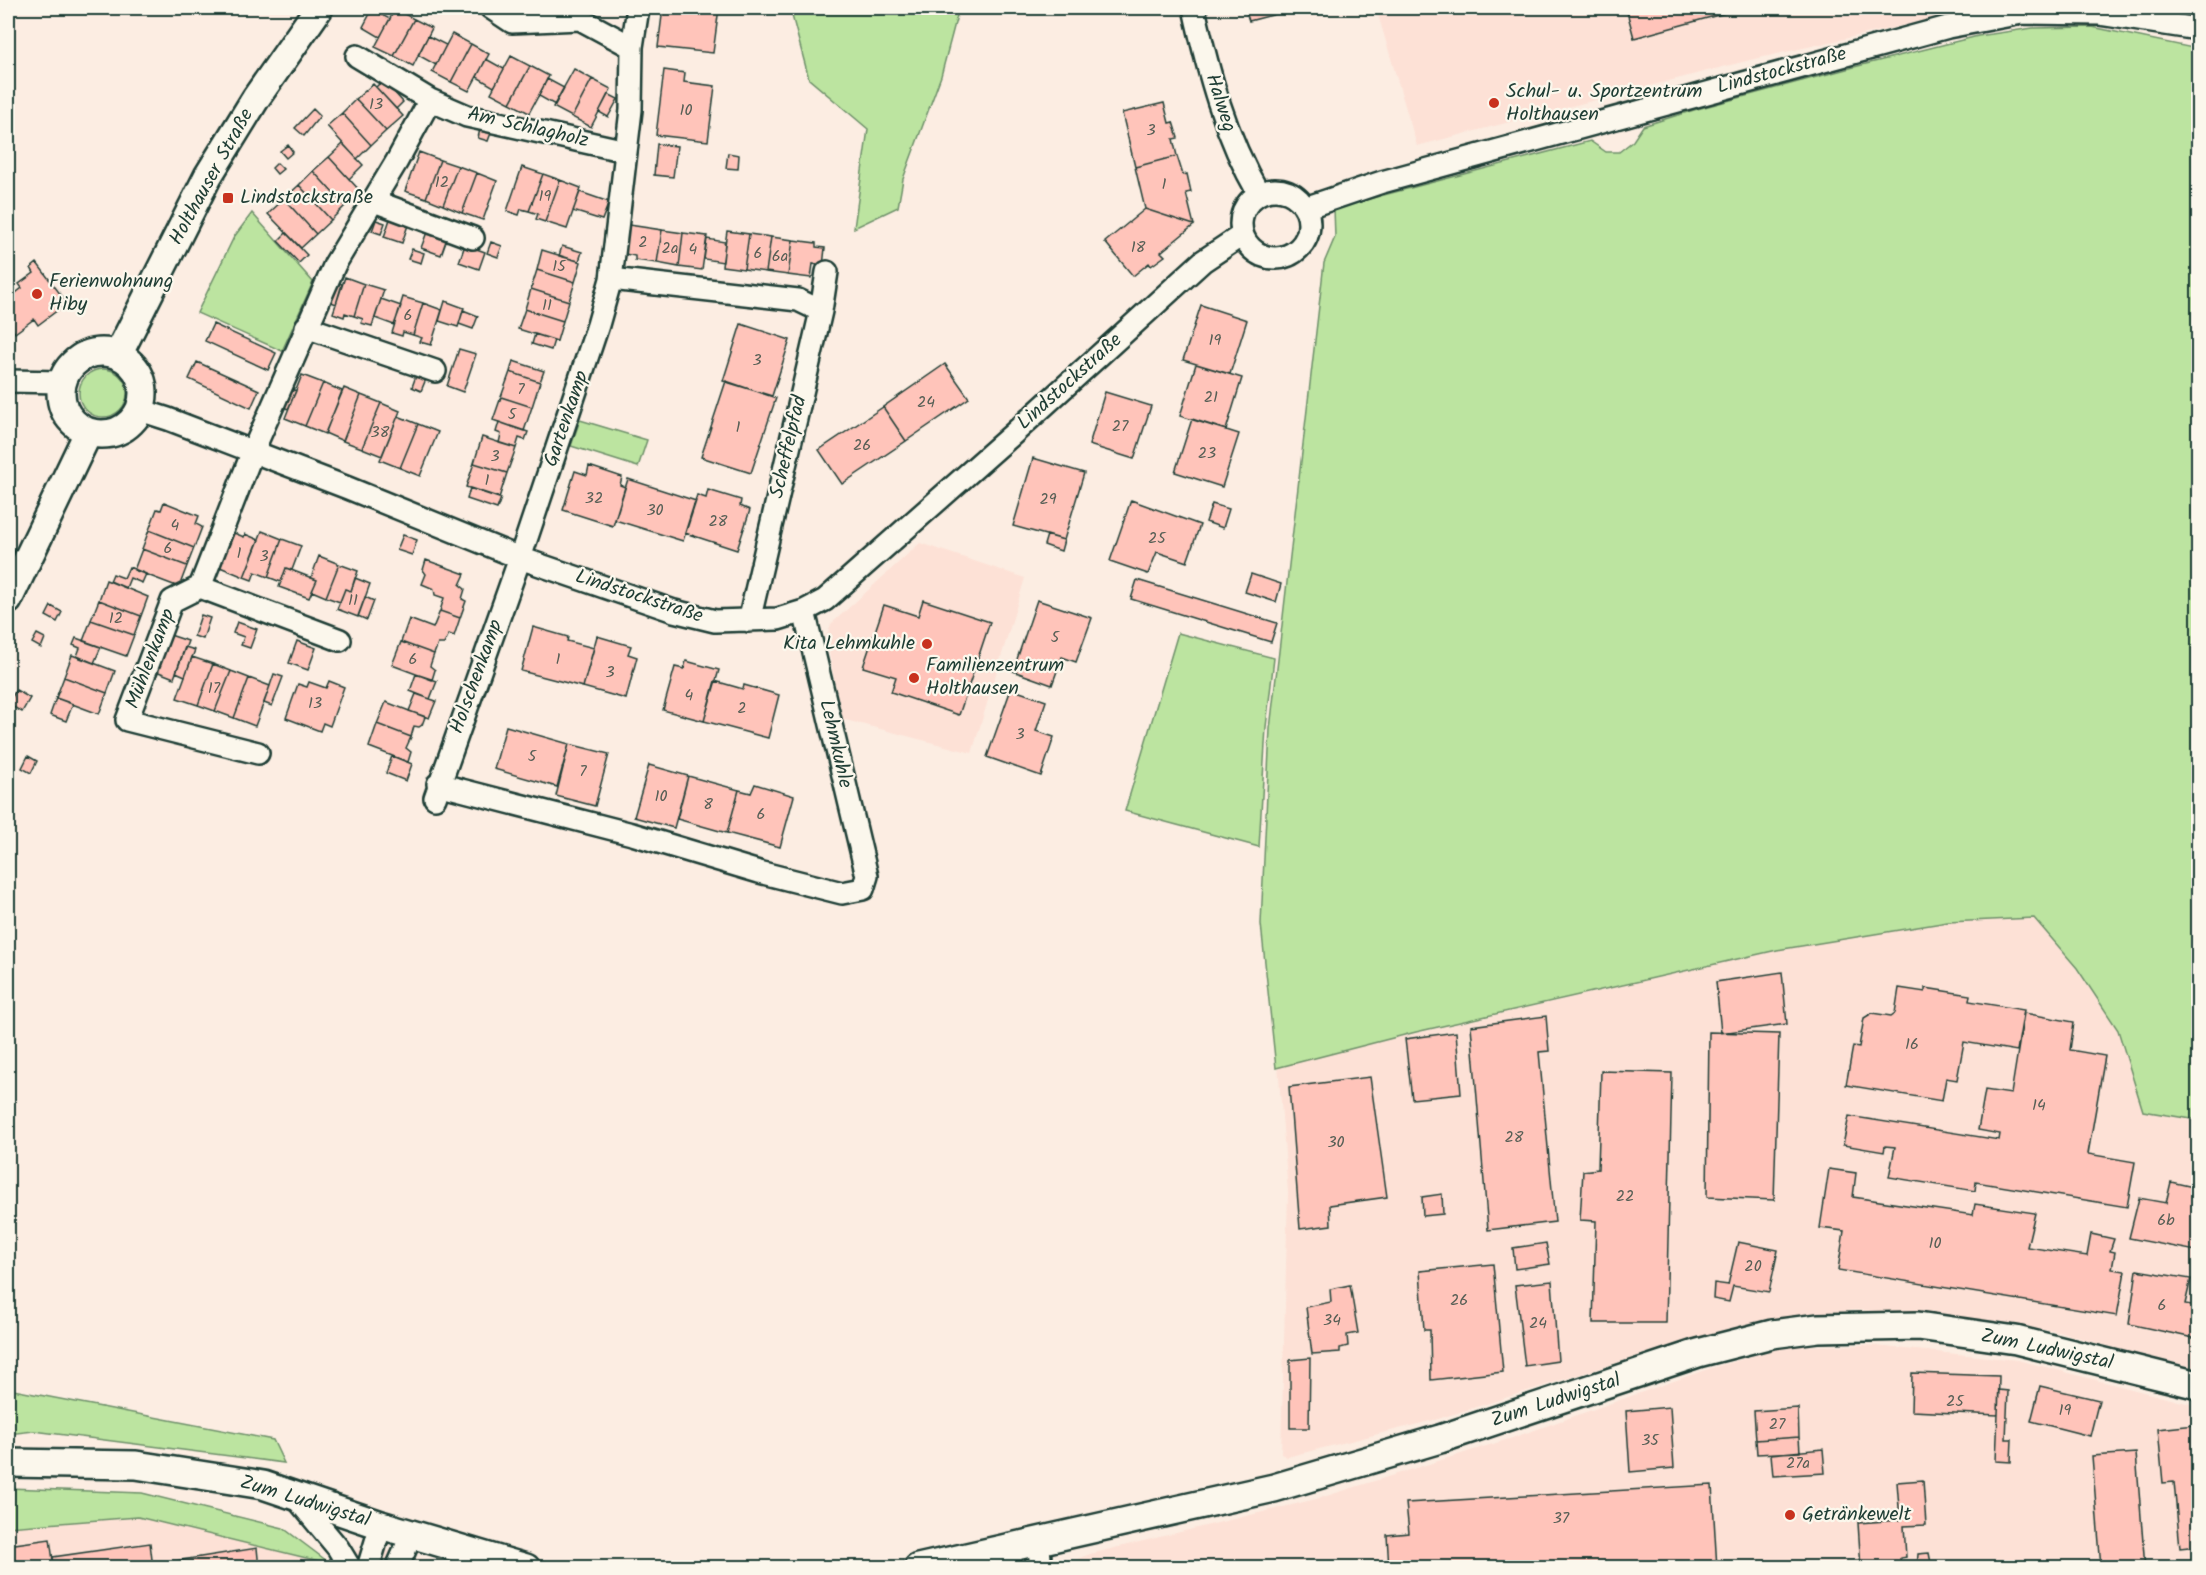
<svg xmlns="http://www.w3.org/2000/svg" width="2206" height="1575" font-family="Kalam,sans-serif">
<rect width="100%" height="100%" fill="#fcede2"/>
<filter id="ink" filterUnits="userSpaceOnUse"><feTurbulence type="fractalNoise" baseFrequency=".0167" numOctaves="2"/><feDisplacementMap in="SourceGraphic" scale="12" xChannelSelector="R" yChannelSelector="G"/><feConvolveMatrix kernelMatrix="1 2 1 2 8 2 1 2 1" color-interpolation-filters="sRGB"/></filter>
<g filter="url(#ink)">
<path fill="#fde1d6" d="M1376 8H1982L1750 60 1417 146Z
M920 543 1025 578 972 753 842 719 826 637 831 624Z
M2034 918 2076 968 2118 1030 2143 1111 2198 1121V1156L2196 1166 2198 1167V1368L2129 1352 2059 1332 1928 1314 1854 1310 1767 1321 1702 1336 1438 1419 1287 1457 1281 1454 1288 1192 1278 1065 1777 950 1949 922Z
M1865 1345 2018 1360 2198 1406V1567L1066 1568 1067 1563 1090 1554 1320 1498 1512 1438 1708 1369 1788 1346Z
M138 1517 331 1564 368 1545 449 1567 8 1568V1527Z"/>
<path fill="#bce4a0" stroke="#6e906a" stroke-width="1.5" d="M790 8H959L941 76 903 179 898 207 854 228 868 129 809 79Z
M2092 27 2198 49V1120L2143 1111 2118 1030 2077 968 2034 918 1948 922 1777 950 1416 1032 1276 1068 1261 924 1270 729 1324 263 1335 237 1334 208 1590 141 1606 152H1619L1633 141 1643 126 1697 109 1854 67 1978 36 2033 28Z
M252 213 313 282 282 351 197 313 234 237Z
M79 393a24 24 0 1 1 48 0a24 24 0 1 1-48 0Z
M580 420 647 440 638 467 571 446Z
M1178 633 1274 658 1266 727 1259 847 1125 811Z
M8 1389 273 1440 284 1463 34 1431 8 1434Z
M8 1488 142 1493 283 1528 331 1564 138 1517 8 1527Z"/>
<path fill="#ffc4ba" stroke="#1f3d34" stroke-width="1.5" d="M663 8H719L713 53 658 47Z
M1245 8H1291L1292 10 1249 21Z
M1626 8H1744L1634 38Z
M395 9 414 19 394 56 375 47Z
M372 10 390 19 380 37 363 27Z
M414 19 432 28 413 66 394 56Z
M452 34 471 44 451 82 432 72Z
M428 36 446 45 436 65 418 55Z
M471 44 489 54 469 91 451 82Z
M511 56 530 66 510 103 491 93Z
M486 59 504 69 494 87 477 77Z
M530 66 549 76 529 113 510 103Z
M574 69 592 79 572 117 553 107Z
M664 70 685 73 684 82 715 86 708 141 656 135Z
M547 79 564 88 555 105 539 96Z
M592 79 611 89 591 127 572 117Z
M383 80 403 102 396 109 376 87Z
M373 84 403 116 386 131 356 99Z
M608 94 618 99 608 117 599 112Z
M356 99 386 131 371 145 342 113Z
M1164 103 1169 123 1173 122 1178 138 1173 139 1177 156 1135 167 1122 113Z
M313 109 320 116 304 136 295 128Z
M342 113 371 145 357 159 327 126Z
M480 129 491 133 488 141 478 138Z
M343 144 363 165 349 179 329 157Z
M657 144 677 146 673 177 654 175Z
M288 145 293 152 286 158 280 151Z
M419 152 440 160 426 198 405 191Z
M728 153 739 155 738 169 726 168Z
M1177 156 1183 175 1187 174 1191 192 1186 193 1194 225 1145 209 1135 167Z
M329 157 361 192 345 206 313 171Z
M440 160 458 166 443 205 426 198Z
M277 163 283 169 277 174 272 168Z
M458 166 477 173 462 213 443 205Z
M522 167 543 174 529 211 521 209 519 215 507 211Z
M313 171 345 206 331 220 299 185Z
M477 173 497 181 483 220 462 213Z
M543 174 560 180 545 222 536 219 538 214 529 211Z
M560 180 581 188 567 229 545 222Z
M299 185 331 220 316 234 284 199Z
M580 192 609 202 602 220 573 211Z
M284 199 316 234 301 248 268 214Z
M1145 209 1194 225 1161 252 1165 256 1151 266 1149 263 1133 276 1105 242Z
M390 219 408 225 402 243 384 237Z
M376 220 385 223 381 234 372 231Z
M629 225 662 230 657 263 635 260V256L625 254Z
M662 230 683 233 679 267 657 263Z
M727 231 749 234 744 269 722 266Z
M427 232 447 238 441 255 421 248Z
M286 233 307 255 299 263 278 241Z
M683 233 707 236 702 270 679 267Z
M749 234 771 237 766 272 744 269Z
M771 237 793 240 788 275 766 272Z
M707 239 725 242 723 262 704 259Z
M793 240 816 243V247L825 248 823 266 813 264 811 278 788 275Z
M491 242 502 246 498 257 487 253Z
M465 245 485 252 479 269 459 262Z
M562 246 582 252 579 261 559 256Z
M412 249 424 253 421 263 408 259Z
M542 250 581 262 575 282 537 270Z
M37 263 67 303 38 325 34 319 15 333 8 323V299L22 288 19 284 34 273 31 268Z
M537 270 575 282 569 301 531 289Z
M345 277 364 284 354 316 345 313 344 317 333 313Z
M333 281 342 284 336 304 327 300Z
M364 284 384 290 372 326 361 323 363 319 354 316Z
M531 289 569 301 563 321 525 309Z
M403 297 423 303 413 335 403 332 402 336 392 333Z
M381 299 401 306 394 325 375 318Z
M445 301 464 308 458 327 439 321Z
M423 303 442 310 431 345 420 342 422 338 413 335Z
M1201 305 1247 320 1230 374 1183 360Z
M525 309 563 321 557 341 518 329Z
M463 310 478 316 473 329 459 324Z
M213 324 276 353 268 370 205 341Z
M741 324 790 340 772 396 723 381Z
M535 334 554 340 551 350 532 344Z
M459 349 476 354 463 392 447 386Z
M513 361 544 371 540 382 510 372Z
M197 362 259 390 251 408 189 379Z
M945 364 969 398 906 441 883 407Z
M1196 364 1242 378 1226 430 1180 416Z
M510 372 540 382 532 407 501 397Z
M302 375 323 383 305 426 285 418Z
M416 376 426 379 421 391 412 387Z
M726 381 776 398 751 473 701 457Z
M323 383 342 391 325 434 305 426Z
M287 387 296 391 288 409 279 405Z
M344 388 361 395 343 441 325 433Z
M1105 392 1151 406 1134 459 1089 445Z
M361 395 381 403 362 448 343 441Z
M501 397 532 407 524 431 493 420Z
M381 403 400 411 382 456 362 448Z
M883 407 906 441 842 484 819 450Z
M398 416 418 424 400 468 380 460Z
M1192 419 1239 434 1222 487 1175 472Z
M499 422 528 432 525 440 519 438 516 448 499 443 501 434 496 432Z
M418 424 438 432 420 476 400 468Z
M482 437 516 448 507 473 474 463Z
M1033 458 1084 473 1064 540 1013 526Z
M474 463 507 473 499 498 466 487Z
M589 466 622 477 620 485 625 487 613 526 563 510 575 471 587 475Z
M628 479 696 501 683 541 615 520Z
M470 488 501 498 497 509 467 499Z
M708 490 741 500 740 506 750 510 737 550 685 533 697 495 706 498Z
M1131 500 1200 525 1187 562 1157 552 1148 574 1110 561Z
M164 502 199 516 196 524 202 527 194 548 149 530 157 509 161 510Z
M1212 504 1229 509 1223 528 1206 522Z
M149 530 194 548 187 566 142 549Z
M262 531 282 539 268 577 255 572 252 580 244 577Z
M234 533 244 537 245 534 259 540 244 577 220 567Z
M403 535 417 540 412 555 397 550Z
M1047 535 1064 540 1061 551 1044 545Z
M282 539 301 546 292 570 286 568 281 582 268 577Z
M142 549 187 566 179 587 134 570Z
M319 556 339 564 326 597 312 591 317 580 311 578Z
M426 560 465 574 460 585 465 589 462 599 466 601 460 618 440 611 444 598 435 595 434 589 422 584 426 574 423 570Z
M339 564 358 571 351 591 345 589 340 602 326 597Z
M129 567 146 574 142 583 130 578 126 588 110 581 113 574 124 578Z
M286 568 317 580 309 598 279 587Z
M1251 574 1281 584 1276 602 1245 592Z
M355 578 370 584 358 617 337 609 345 589 351 591Z
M106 580 148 597 141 616 99 600Z
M1137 580 1277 623 1271 642 1131 599Z
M365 597 374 601 367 620 358 616Z
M99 600 141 616 134 635 91 620Z
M923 600 990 622 959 715 891 692 896 677 863 667 884 605 918 616Z
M1037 600 1092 618 1076 662 1062 657 1052 685 1013 671Z
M51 606 62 612 57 622 46 616Z
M440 611 460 618 454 636 449 634 444 644H438L434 654 401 642 409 619 433 628Z
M201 615 210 618 203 639 194 636Z
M91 620 134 635 126 656 83 641Z
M237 622 257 629 250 648 241 645 244 637 233 633Z
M533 627 568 637 567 641 594 648 583 687 521 671Z
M37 634 45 638 41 648 32 643Z
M170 635 188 641 174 678 156 671Z
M597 636 631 646 628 654 637 657 626 699 583 687Z
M76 638 101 647 94 663 77 656 80 648 73 645Z
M297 641 316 648 308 670 289 663Z
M401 642 434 654 430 666 435 670 432 680 392 665Z
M185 647 195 650 185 676 176 672Z
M72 655 115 671 107 693 64 677Z
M192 657 213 664 198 705 177 698Z
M686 661 719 670 704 721 663 710 675 667 684 669Z
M213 664 231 671 215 711 198 705Z
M231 671 249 678 234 718 215 711Z
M274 674 283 677 272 706 264 703Z
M416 674 437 681 430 699 410 691Z
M64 677 107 693 99 714 56 698Z
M249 678 270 686 255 726 234 718Z
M329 681 344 687 330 726 323 723 320 731 286 718 298 684 307 687 309 682 326 688Z
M715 681 743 689 744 685 779 695 768 738 704 721Z
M1011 689 1046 701 1036 731 1054 737 1041 776 987 757Z
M16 690 30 698 22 712 8 704Z
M416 694 436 701 429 718 409 711Z
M56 698 73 704 66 721 50 715Z
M386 702 425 717 422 725 419 727 414 726 411 737 377 724Z
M377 724 411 737 406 748 411 752 408 762 369 747Z
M506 726 569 744 557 787 494 769Z
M569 744 609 754 595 806 556 796Z
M28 756 37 761 31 773 22 768Z
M392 756 412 764 406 781 386 773Z
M649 765 688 776 674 828 634 817Z
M688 776 739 790 727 833 677 819Z
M755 784 794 796 780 847 727 833 739 790 751 793Z
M1782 972 1787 1024 1721 1033 1716 982Z
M1899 988 1925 992V988L1970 995 1969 1001 2024 1010 2017 1051 1964 1042 1957 1080 1946 1078 1942 1101 1846 1085 1853 1046 1859 1047 1864 1018 1872 1013 1891 1016 1895 1013Z
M2024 1013 2074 1022 2070 1050 2105 1056 2088 1154 2135 1162 2127 1207 1976 1182 1975 1191 1889 1177 1895 1147 1885 1146 1884 1152 1843 1145 1849 1116 1999 1140 2000 1134 1978 1130 1985 1090 2011 1094Z
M1546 1016 1549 1051 1539 1052 1555 1222 1488 1230 1471 1026Z
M1456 1032 1461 1094 1412 1099 1405 1039Z
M1709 1032 1779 1034 1774 1200 1707 1197Z
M1601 1071 1672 1073 1666 1323H1593L1596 1221 1580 1220 1583 1171 1598 1169Z
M1370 1077 1387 1197 1330 1205 1331 1225 1300 1229 1289 1087Z
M1829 1169 1856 1173 1853 1197 1973 1215 1975 1204 2035 1213 2027 1247 2087 1256 2091 1234 2114 1239 2110 1251 2115 1252 2112 1269 2125 1271 2117 1316 1838 1270 1844 1231 1820 1228Z
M2171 1182 2198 1188V1243L2196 1251 2129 1238 2139 1198 2166 1203Z
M1442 1194 1443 1214 1423 1216 1422 1197Z
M1738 1242 1778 1250 1769 1292 1733 1286 1729 1302 1713 1299 1714 1283 1728 1285Z
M1546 1243 1550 1264 1515 1269 1513 1248Z
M1493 1264 1503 1372 1431 1380 1430 1330H1424L1420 1271Z
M2137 1270 2191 1279 2185 1304 2198 1306V1339L2129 1324Z
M1552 1281 1558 1361 1525 1366 1515 1285Z
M1350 1285 1358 1333 1347 1335 1348 1346 1340 1348V1352L1312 1354 1306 1307 1331 1302 1330 1289Z
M1310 1358 1309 1428H1290V1360Z
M1912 1373 1999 1376 1998 1415 1911 1411Z
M2040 1386 2099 1400 2090 1436 2031 1421Z
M1999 1390 2008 1391 2006 1439H2012L2011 1462 1996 1461Z
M1670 1407 1674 1468 1630 1472 1626 1411Z
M1798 1408 1799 1437 1756 1440 1754 1411Z
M2195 1425 2198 1460V1546L2180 1548 2174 1482 2163 1483 2158 1429Z
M1799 1437 1800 1452 1757 1454 1756 1440Z
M1823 1449 1825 1473 1773 1476 1771 1454Z
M2136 1453 2145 1568H2101L2092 1456Z
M1923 1480 1926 1525 1904 1526 1906 1557 1900 1558 1901 1568H1861L1858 1523 1900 1520 1897 1482Z
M1712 1485 1717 1568H1389L1387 1535 1409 1533 1406 1503Z
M50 1539 54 1568H8V1545Z
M150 1543 153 1568H54L53 1557Z
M257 1548 259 1568H157V1564Z
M1929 1553 1932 1568H1917L1918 1554Z
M2042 1561 2043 1568H2020V1563Z
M1362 1565V1568H1308Z"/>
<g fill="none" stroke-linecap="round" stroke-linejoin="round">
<defs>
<path id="minor" d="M491 8 512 22 580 19
M582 8 580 19 632 47
M1194 8C1208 72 1225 136 1259 194
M357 56 430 100
M1241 224a34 34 0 1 1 68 0a34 34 0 1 1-68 0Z
M374 201 473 238
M1305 208 1382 182 1948 27 2022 13 2100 14 2198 29
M611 279 798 300 821 311
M306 327 435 371
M8 381 61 382
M140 410 168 419 348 488 520 558 674 611 715 621 778 619 804 611 825 600 1013 434 1203 261 1242 235
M200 587 340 640
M749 621 821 311 827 272
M258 753 127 720 172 601 200 587 253 451 335 264 397 161 430 100 467 116 626 151
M438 784 632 834 759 872 842 893 863 889 867 876 804 611
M435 798 520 558 598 325 611 279 631 110 632 47 638 8
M294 1495 338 1548 350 1568
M1038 1539 1041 1568
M1008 1548 1013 1568
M368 1568 381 1525
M397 1568 412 1534"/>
<path id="tertiary" d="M61 393a41 41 0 1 1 82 0a41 41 0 1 1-82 0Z
M118 355 208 176 256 98 319 8
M8 600 88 433
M8 1463 136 1465 263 1485 381 1525 526 1568
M918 1568 1274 1488 1440 1439 1698 1353 1772 1334 1818 1328 1918 1326 2016 1340 2198 1385"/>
</defs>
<use href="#minor" stroke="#1f3d34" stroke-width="26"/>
<use href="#tertiary" stroke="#1f3d34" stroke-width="32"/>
<use href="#minor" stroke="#fbf7ec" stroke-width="21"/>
<use href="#tertiary" stroke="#fbf7ec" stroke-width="27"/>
</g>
</g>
<g fill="#c8321e" stroke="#fbf7ec" stroke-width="2">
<circle cx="1494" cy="103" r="6"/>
<rect x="222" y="192" width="12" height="12" rx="3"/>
<circle cx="37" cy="294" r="6"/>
<circle cx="927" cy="644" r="6"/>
<circle cx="914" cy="678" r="6"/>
<circle cx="1790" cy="1515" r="6"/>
</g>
<g text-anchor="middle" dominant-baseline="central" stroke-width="4.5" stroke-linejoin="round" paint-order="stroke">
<g font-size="16" fill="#575f56">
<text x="376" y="104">13</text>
<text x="686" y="110">10</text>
<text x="1151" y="130">3</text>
<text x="442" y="182">12</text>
<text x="1164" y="184">1</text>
<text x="545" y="196">19</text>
<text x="643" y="242">2</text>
<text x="1138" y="247">18</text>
<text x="670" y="248">2a</text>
<text x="693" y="249">4</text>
<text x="758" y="253">6</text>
<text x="780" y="256">6a</text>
<text x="559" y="266">15</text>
<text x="547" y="305">11</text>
<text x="408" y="315">6</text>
<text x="1215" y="340">19</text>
<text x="757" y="360">3</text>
<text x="521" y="389">7</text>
<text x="1211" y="397">21</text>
<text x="926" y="402">24</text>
<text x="512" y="414">5</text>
<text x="1120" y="426">27</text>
<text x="738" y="427">1</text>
<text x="380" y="432">38</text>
<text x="862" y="445">26</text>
<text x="1207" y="453">23</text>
<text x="495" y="456">3</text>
<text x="487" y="480">1</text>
<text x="594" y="498">32</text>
<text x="1048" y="499">29</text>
<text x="655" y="510">30</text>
<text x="718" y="521">28</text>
<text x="175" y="525">4</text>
<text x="1157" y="538">25</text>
<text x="168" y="548">6</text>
<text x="239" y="553">1</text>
<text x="264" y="556">3</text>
<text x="353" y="600">11</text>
<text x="116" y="618">12</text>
<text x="1055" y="637">5</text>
<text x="413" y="659">6</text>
<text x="558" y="659">1</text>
<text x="610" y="672">3</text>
<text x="214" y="688">17</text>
<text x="689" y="695">4</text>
<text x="315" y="703">13</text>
<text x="742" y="708">2</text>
<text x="1020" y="734">3</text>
<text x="532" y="756">5</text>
<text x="583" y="771">7</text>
<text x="661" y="796">10</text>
<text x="708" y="804">8</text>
<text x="761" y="814">6</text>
<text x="1912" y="1044">16</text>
<text x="2039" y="1105">14</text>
<text x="1514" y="1137">28</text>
<text x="1336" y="1142">30</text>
<text x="1625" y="1196">22</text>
<text x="2166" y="1220">6b</text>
<text x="1935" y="1243">10</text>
<text x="1753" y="1266">20</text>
<text x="1459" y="1300">26</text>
<text x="2162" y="1305">6</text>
<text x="1332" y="1320">34</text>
<text x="1538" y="1323">24</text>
<text x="1955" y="1401">25</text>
<text x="2065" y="1410">19</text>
<text x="1777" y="1424">27</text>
<text x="1650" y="1440">35</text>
<text x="1798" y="1463">27a</text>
<text x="1561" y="1518">37</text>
</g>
<g font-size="20" fill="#1f3d34" stroke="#fbf7ec">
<text transform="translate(1782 71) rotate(-15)">Lindstockstraße</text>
<text transform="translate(1220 103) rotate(72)">Halweg</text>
<text transform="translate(528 128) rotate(13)">Am Schlagholz</text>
<text transform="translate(212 177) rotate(-61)">Holthauser Straße</text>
<text transform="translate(1070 382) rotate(-42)">Lindstockstraße</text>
<text transform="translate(567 419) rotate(-71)">Gartenkamp</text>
<text transform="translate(789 447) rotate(-77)">Scheffelpfad</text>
<text transform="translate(639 597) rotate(18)">Lindstockstraße</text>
<text transform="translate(151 659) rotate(-69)">Mühlenkamp</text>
<text transform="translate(477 677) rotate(-70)">Holschenkamp</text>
<text transform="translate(835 744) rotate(77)">Lehmkuhle</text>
<text transform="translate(2047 1350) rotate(12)">Zum Ludwigstal</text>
<text transform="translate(1556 1401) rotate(-18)">Zum Ludwigstal</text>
<text transform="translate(305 1502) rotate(17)">Zum Ludwigstal</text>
</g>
<g font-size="20" fill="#1f3d34" stroke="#fbf7ec" text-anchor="start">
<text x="1506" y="92">Schul- u. Sportzentrum<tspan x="1506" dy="23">Holthausen</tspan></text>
<text x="240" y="198">Lindstockstraße</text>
<text x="49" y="282">Ferienwohnung<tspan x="49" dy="23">Hiby</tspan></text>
<text x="915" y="644" text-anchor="end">Kita Lehmkuhle</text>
<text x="926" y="666">Familienzentrum<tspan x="926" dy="23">Holthausen</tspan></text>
<text x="1802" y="1515">Getränkewelt</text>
</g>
</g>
<rect width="2206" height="1575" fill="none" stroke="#fbf7ec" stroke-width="30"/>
<rect x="15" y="15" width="2176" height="1545" fill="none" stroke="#1f3d34" stroke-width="2" filter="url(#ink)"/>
</svg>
